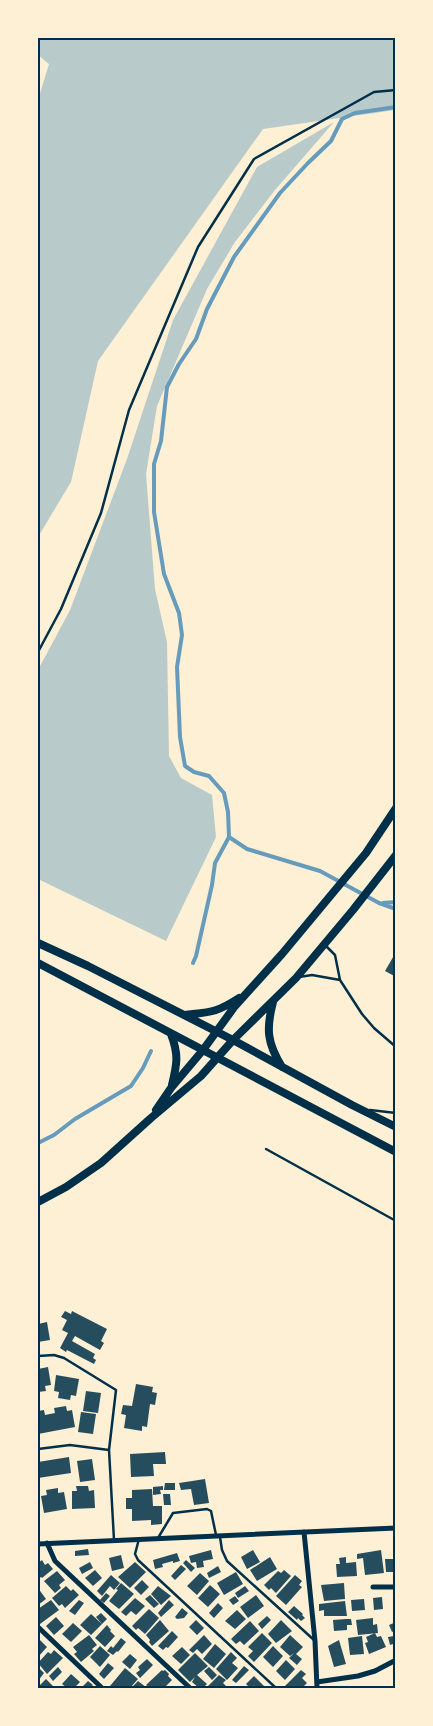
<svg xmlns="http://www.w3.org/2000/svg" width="433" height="1726" font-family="'Varela Round',sans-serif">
<rect width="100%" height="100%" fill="#fdf0d5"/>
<path fill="#b9caca" d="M38 38H395V110L263 129 98 361 71 482 38 537V100L49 64 38 55Z
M334 122 275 190 235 242 207 289 157 406 146 474 155 589 167 642 169 756 181 778 212 795 216 837 166 941 38 879V670L70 610 127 459 173 320 257 167Z"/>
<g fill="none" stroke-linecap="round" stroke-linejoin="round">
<path stroke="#669bbc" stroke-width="4" d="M396 107 355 113 342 119 331 141 308 163 280 193 234 257 207 309 196 339 179 364 167 387 161 441 154 464V512L164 574 179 613 182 635 177 667 180 737 185 766 194 772 209 776 224 793 228 812 229 837 247 849 320 871 379 903 396 909
M383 903 396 902
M193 963 196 956 212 885 215 863 229 837
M38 1143 54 1135 75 1119 131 1086 143 1068 151 1051"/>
</g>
<path fill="#264d5e" d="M396 952V977L385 971Z
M65 1311 71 1314 72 1311 107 1329 101 1341 104 1343 100 1350 75 1336 72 1341 95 1354 93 1358 96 1360 94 1364 67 1350 66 1352 60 1348 68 1333 62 1330 67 1320 61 1317Z
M47 1322 50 1340 38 1342V1324Z
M48 1367 51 1385 45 1386 46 1391 38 1392V1369Z
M56 1375 79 1379 76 1396 71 1395 70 1400 58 1398 59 1392 54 1391Z
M136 1384 153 1387 152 1392 157 1393 155 1405 150 1404 147 1427 142 1426V1431L124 1428 126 1415 121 1414 123 1405 132 1406Z
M86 1391 101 1393 98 1413 83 1411Z
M66 1406 67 1411 72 1410 75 1427 38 1434V1411L44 1410 45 1415 55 1413 54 1408Z
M81 1412 96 1414 93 1434 78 1432Z
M165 1452 166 1464H153L154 1476 131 1477 130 1454Z
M69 1457 71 1473 38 1478V1462Z
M92 1459 95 1480 80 1482 77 1461Z
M205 1479 209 1503 194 1505 191 1489 181 1490 179 1483Z
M165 1483H175V1490H164Z
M76 1486H88L89 1491 94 1490 95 1508 72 1509V1491H77Z
M163 1486V1490H160L161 1494 153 1495V1487Z
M58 1488V1493L64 1492 67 1509 44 1513 41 1496 47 1495 46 1490Z
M152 1489 153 1506H162V1524L151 1525V1520L132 1521V1509H126V1498H132V1490Z
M163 1494H170L171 1505H164Z
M88 1549 89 1555 75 1556V1551Z
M211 1550 213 1559 203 1561 204 1567 197 1568 196 1562 191 1563 189 1556Z
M253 1550 260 1562 247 1569 241 1557Z
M381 1550 384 1573 365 1575 363 1558 357 1559V1554Z
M177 1553 180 1561 173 1563V1561L162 1564 163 1567 155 1569 153 1560Z
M121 1555 124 1568 112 1571 109 1558Z
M270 1557 277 1569 257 1581 250 1570Z
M346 1557V1563L356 1562 357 1576 337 1577 336 1564H340L339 1558Z
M385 1559H396V1572H386Z
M42 1560 45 1565 48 1563 53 1569 42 1578 41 1577 38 1579V1563Z
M186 1560 195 1568 191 1572 183 1563Z
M90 1562 93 1568 82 1574 79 1568Z
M135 1562 146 1572 130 1588 118 1577Z
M181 1565 186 1569 175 1580 171 1576Z
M218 1566 221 1572 209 1578 207 1573Z
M95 1570 102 1578 93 1586 85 1578Z
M284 1570 291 1576 276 1593 271 1588 269 1590 264 1585 278 1571 281 1573Z
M57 1571 65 1580 59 1585 61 1588 55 1593 44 1581Z
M236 1572 243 1584 224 1595 217 1583Z
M200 1573 209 1581 197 1595 187 1586Z
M111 1575 120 1583 114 1590 110 1586 102 1596 97 1591Z
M295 1575 302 1581 299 1585 302 1587 286 1605 276 1596Z
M142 1580 149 1587 141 1595 134 1588Z
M121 1583 134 1594 119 1609 109 1601 118 1590 116 1589Z
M344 1583 345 1599 324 1601 321 1585Z
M210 1585 220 1594 208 1607 198 1598Z
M66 1586 71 1591 73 1589 79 1595 65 1608 62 1604 59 1606 52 1598Z
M158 1586 171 1596 161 1605 151 1594Z
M245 1586 249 1591 238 1598 235 1593Z
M38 1588 46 1599 38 1605Z
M106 1593 110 1596 104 1603 100 1600Z
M150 1595 159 1604 154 1608 145 1599Z
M256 1595 264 1606 248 1618 240 1607Z
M235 1596 239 1601 233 1605 229 1600Z
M382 1597 383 1609 374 1610 373 1598Z
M135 1598 145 1606 136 1615 131 1611 126 1616 121 1612Z
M364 1599 365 1610 352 1611 351 1600Z
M51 1600 59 1610 40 1624 38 1621V1609Z
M79 1600 84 1603 75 1615 69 1611Z
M169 1600 174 1605 161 1617 158 1613Z
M345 1601 347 1616H324V1610L319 1611V1604Z
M218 1603 223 1608 214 1618 209 1613Z
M294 1606 303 1614 302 1615 305 1618 301 1621 298 1618 297 1620 288 1612Z
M182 1608 188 1613 184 1618 177 1619 175 1617Z
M149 1609 159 1618 145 1634 138 1628 136 1630 132 1626Z
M237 1610 246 1619 235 1629 225 1621Z
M101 1613 107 1619 102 1624 96 1617Z
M91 1614 102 1624 91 1635 80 1625Z
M267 1616 271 1620 262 1629 258 1624Z
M56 1617 64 1626 54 1635 46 1626Z
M373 1618V1625L377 1624 378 1633 358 1635 356 1620Z
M346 1619H351L352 1625H347V1630L334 1631 333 1620Z
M160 1620 169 1631 152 1646 149 1642 150 1640 146 1635Z
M196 1620 204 1628 197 1635 189 1627Z
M281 1620 292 1631 276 1643 268 1634Z
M250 1621 259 1631 244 1645 240 1641 236 1644 231 1639Z
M396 1622V1635L394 1631 392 1632 389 1625Z
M73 1623 82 1631 71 1642 62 1634Z
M107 1625 111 1630 110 1631 115 1636 105 1647 95 1638Z
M172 1631 178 1637 168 1648 166 1647 163 1650 158 1646Z
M262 1633 272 1643 254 1662 248 1656 253 1651 248 1647Z
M375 1633 377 1637 381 1636 386 1647 369 1654 365 1643 368 1642 366 1637Z
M89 1635 97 1645 92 1649 94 1651 81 1662 74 1654 77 1652 73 1647Z
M204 1635 212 1644 202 1654 197 1649 193 1653 189 1650Z
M290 1635 303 1647 296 1654 302 1659 297 1665 289 1658 294 1653 290 1656 280 1647Z
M362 1636 364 1654 350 1655 348 1638Z
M394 1636 396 1643 390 1645 388 1637Z
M38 1638 47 1647 38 1657Z
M121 1638 126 1642 118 1652 117 1651 113 1655 107 1651 111 1646 113 1648Z
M339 1640 346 1664 334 1667 328 1646Z
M215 1644 226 1654 214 1668 203 1659Z
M100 1646 110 1655 100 1667 90 1657Z
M273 1646 283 1656 273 1667 263 1657Z
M182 1647 190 1655 181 1664 172 1656Z
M54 1650 63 1658 47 1674 38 1663 48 1652 51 1654Z
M231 1652 237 1658 232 1663 238 1668 227 1680 216 1669Z
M195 1653 208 1666 197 1675 207 1684 203 1688H199L192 1682 195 1677 190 1682 178 1670Z
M130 1654 137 1660 130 1669 122 1662Z
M147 1659 153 1665 140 1678 136 1673 140 1670 138 1667Z
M286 1660 295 1669 285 1680 276 1671Z
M108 1663 114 1668 104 1679 99 1674Z
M244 1666 249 1670 236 1683 232 1680Z
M38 1667 44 1673 38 1681Z
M58 1667 62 1672 53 1681 49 1676Z
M209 1667 217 1675 212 1680 204 1671Z
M125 1668 138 1679 130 1688H112L110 1686Z
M162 1670 163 1671 165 1670 169 1674 168 1676 172 1680 164 1688H150L146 1685Z
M301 1670 306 1674 302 1678 307 1683 304 1686 307 1688H286L284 1687Z
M71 1674 80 1682 74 1688H67L62 1684Z
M219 1675 226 1680 223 1683 227 1687 226 1688H206Z
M254 1676 265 1687 264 1688H257L253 1685 256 1688H250L246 1684Z
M46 1679 53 1686 51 1688H39L38 1687Z
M88 1681 93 1685 90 1688H81Z
M138 1681 147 1688H131Z"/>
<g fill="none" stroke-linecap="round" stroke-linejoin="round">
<path stroke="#003049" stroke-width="2.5" d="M38 652 61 609 101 513 129 410 198 247 254 159 374 92 396 90"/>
<path stroke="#003049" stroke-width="2.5" d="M326 946 335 955 340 980 362 1014 374 1028 396 1047
M299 977 312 975 340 980
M370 1110 396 1113
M266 1149 396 1221
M38 1356 54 1355 64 1358 116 1390 109 1450 114 1540
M38 1449 70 1445 109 1450
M220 1537 222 1550 227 1561 314 1640
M158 1538 173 1513 207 1509 211 1511 216 1535
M139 1539 135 1554 138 1560 276 1688"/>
<path stroke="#003049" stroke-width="5" d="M304 1532 315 1641 317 1688
M47 1543 55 1561 190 1688
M38 1544 396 1528
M373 1587H396
M38 1627 102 1688
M317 1682 358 1676 375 1671 396 1660"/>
<path stroke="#003049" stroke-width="8" d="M38 943 88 966 233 1040 352 1105 396 1127
M38 963 396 1152
M273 1002C266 1029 267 1043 282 1067
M185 1015C210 1012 216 1013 239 998
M171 1034C179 1055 177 1064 172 1085
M156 1110 171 1088 203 1050 235 1006 282 954 366 853 396 808
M38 1202 66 1187 101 1163 151 1118 201 1076 233 1040 296 978 353 910 396 855"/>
</g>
<rect width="433" height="1726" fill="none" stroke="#fdf0d5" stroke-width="78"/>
<rect x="39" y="39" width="355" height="1648" fill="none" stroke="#003049" stroke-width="2"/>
</svg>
